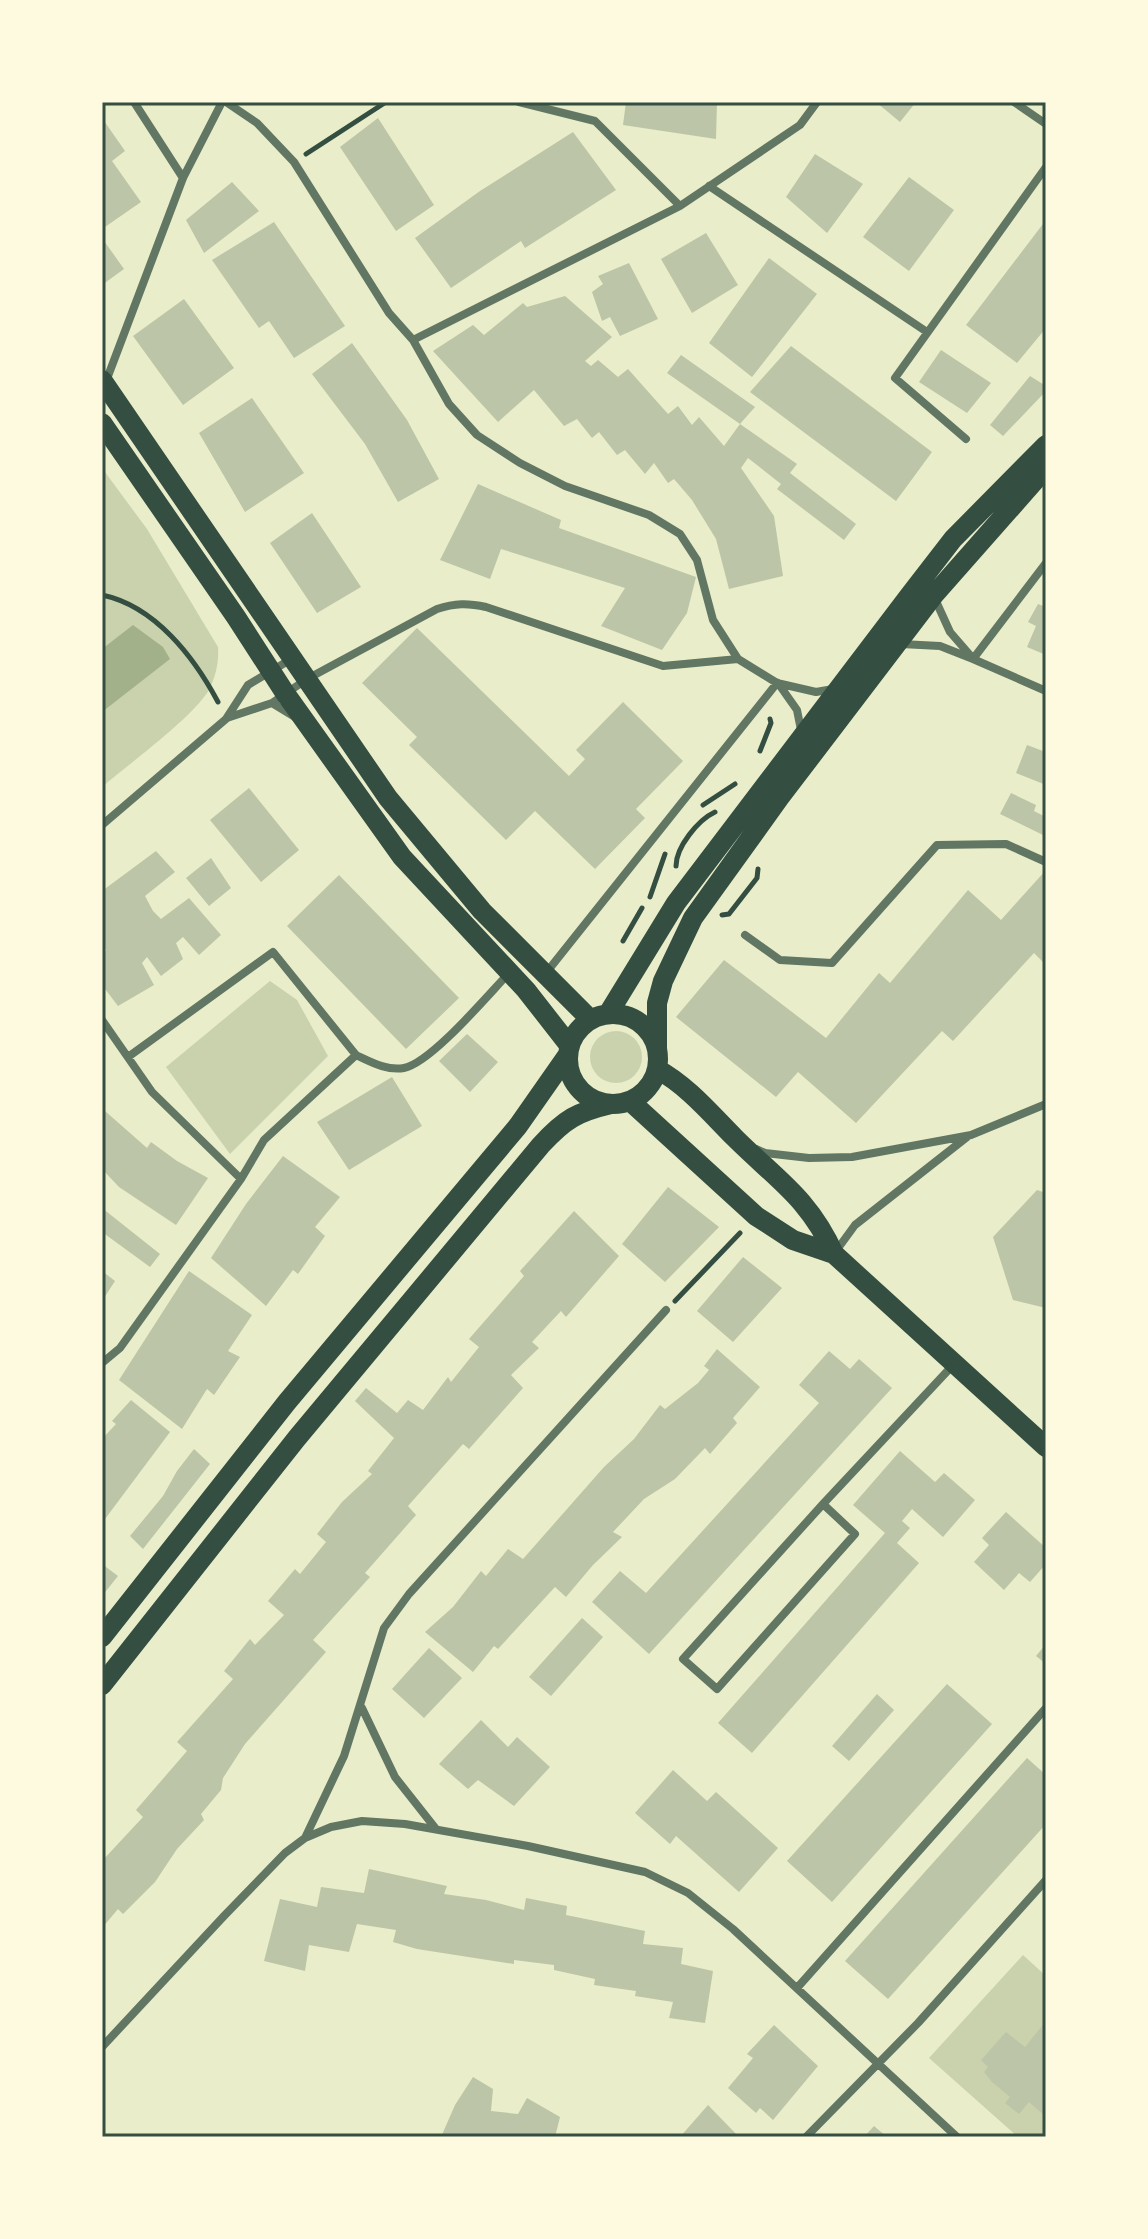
<svg xmlns="http://www.w3.org/2000/svg" width="1148" height="2239" font-family="Figtree,sans-serif">
<rect width="100%" height="100%" fill="#e9edc9"/>
<path fill="#cad2ad" d="M102 468 147 529 218 647C219 662 216 676 209 690 192 718 129 764 102 787Z
M270 981 297 1000 328 1056 230 1154 166 1067Z
M590 1057a26 26 0 1 1 52 0a26 26 0 1 1-52 0Z
M1023 1955 1046 1976V2137H1018L929 2058Z"/>
<path fill="#a3b18a" d="M133 625 163 647 170 659 102 712V649Z"/>
<path fill="#bcc5a7" d="M626 102H717L716 139 623 125Z
M876 102H916L900 122Z
M102 118 125 151 112 161 141 202 102 229Z
M378 118 434 205 396 231 340 147Z
M573 132 616 190 525 248 521 241 451 288 415 238 480 191Z
M815 154 863 184 827 233 786 197Z
M909 177 954 210 909 271 863 237Z
M232 182 259 211 204 253 186 220Z
M1046 220V328L1017 363 966 325Z
M274 222 345 326 294 358 269 321 259 328 212 260Z
M706 233 738 285 692 313 661 259Z
M102 238 124 269 102 285Z
M769 258 817 294 752 377 709 343Z
M629 263 658 319 620 336 610 317 602 321 592 292 603 284 598 276Z
M565 296 612 337 585 361 591 366 598 360 618 377 628 369 668 414 678 406 692 425 699 417 724 446 740 424 667 373 681 355 755 407 740 424 797 464 790 473 856 524 844 540 777 489 781 484 748 458 741 468 774 516 783 576 729 589 716 539 692 500 674 479 668 483 654 463 645 474 625 450 617 455 599 432 592 438 577 419 564 426 534 390 498 422 433 351 473 325 484 335 523 303 527 307Z
M184 299 234 368 183 405 133 336Z
M352 343 407 420 439 479 398 502 365 444 312 374Z
M791 346 932 452 896 501 750 392Z
M941 350 991 383 967 413 919 382Z
M1030 376 1046 386V391L1003 436 990 425Z
M252 398 304 473 245 512 199 433Z
M478 484 561 520 559 528 696 577 687 613 662 650 601 626 625 588 501 549 490 579 440 560Z
M312 513 361 587 317 613 270 543Z
M1038 604 1046 607V655L1027 647 1036 626 1028 622Z
M417 628 569 776 585 759 576 750 623 702 683 761 636 809 645 818 595 869 535 811 506 840 409 745 417 737 362 683Z
M1046 744V785L1016 773 1027 745 1043 751Z
M249 788 299 850 261 882 210 820Z
M1011 793 1036 805 1034 811 1046 817 1043 835 1000 814Z
M156 851 175 872 145 896 153 911 161 919 189 898 221 935 199 955 183 937 176 943 183 959 161 976 147 957 142 963 154 985 118 1006 102 985V954L106 950 102 945V891Z
M211 858 231 888 209 906 186 878Z
M1046 870V965L1034 953 953 1041 942 1031 856 1123 798 1072 776 1097 676 1017 724 960 826 1038 879 973 890 983 968 890 1001 920Z
M339 875 459 998 406 1049 287 926Z
M467 1034 498 1062 470 1092 439 1061Z
M392 1077 422 1126 349 1170 317 1122Z
M105 1111 147 1148 151 1142 177 1161 208 1178 176 1225 119 1187 102 1169V1116Z
M283 1156 340 1197 315 1227 325 1236 298 1274 293 1270 266 1306 211 1258 246 1204Z
M668 1187 719 1227 665 1282 622 1244Z
M1037 1190 1046 1193V1308L1013 1300 993 1237Z
M102 1208 160 1254 150 1267 102 1232Z
M574 1211 619 1256 566 1317 561 1311 532 1342 539 1348 511 1375 523 1388 469 1449 463 1444 408 1506 416 1515 365 1573 370 1577 313 1640 326 1652 245 1744 223 1778 221 1790 201 1814 204 1820 177 1849 155 1882 123 1914 118 1909 102 1928V1861L143 1817 136 1810 187 1751 177 1742 233 1679 224 1671 250 1639 255 1645 284 1615 268 1601 295 1569 300 1574 326 1542 317 1534 342 1502 372 1474 368 1471 394 1438 355 1401 366 1388 397 1413 408 1400 423 1410 448 1377 451 1382 479 1347 469 1339 524 1276 520 1271Z
M743 1257 782 1288 733 1342 697 1311Z
M102 1271 115 1281 102 1301Z
M189 1271 252 1315 228 1351 240 1357 214 1395 207 1389 182 1429 119 1380Z
M717 1349 760 1387 733 1418 737 1423 710 1454 705 1448 675 1479 644 1499 613 1532 622 1537 593 1565 566 1597 555 1587 498 1649 494 1646 473 1672 425 1632 453 1607 481 1571 486 1576 508 1549 523 1559 604 1467 634 1439 660 1405 665 1409 698 1383 709 1370 704 1366Z
M829 1351 850 1369 859 1359 892 1388 649 1654 592 1602 620 1571 646 1593 819 1403 799 1385Z
M131 1400 170 1432 105 1519 102 1516V1439L116 1424 112 1421Z
M194 1449 210 1464 143 1549 130 1536 163 1496 177 1471Z
M900 1451 935 1482 944 1473 975 1500 943 1537 912 1509 902 1521 910 1528 897 1543 919 1563 752 1753 718 1723 885 1533 853 1505Z
M1006 1512 1046 1548V1564L1030 1582 1019 1573 1004 1590 974 1562 989 1545 982 1538Z
M102 1564 118 1576 102 1596Z
M582 1618 603 1637 551 1696 529 1677Z
M1046 1644V1664L1036 1656Z
M429 1648 462 1678 424 1718 392 1689Z
M947 1684 992 1724 832 1902 787 1861Z
M877 1694 894 1710 849 1761 832 1746Z
M481 1720 508 1747 517 1737 550 1767 514 1806 478 1780 468 1789 439 1764Z
M1027 1758 1046 1775V1824L888 1999 845 1961Z
M673 1770 707 1801 716 1792 778 1848 739 1892 676 1836 670 1844 635 1813Z
M369 1869 447 1886 444 1894 486 1900 524 1910 526 1898 567 1906 566 1915 645 1931 643 1944 683 1948 681 1964 713 1971 705 2023 669 2018 673 2002 635 1996 636 1991 594 1985 595 1979 554 1970V1965L514 1960V1964L417 1949 393 1942 396 1930 357 1924 349 1952 309 1945 305 1971 264 1961 280 1899 317 1907 321 1887 364 1893Z
M1046 2021V2117L1029 2102 1019 2114 1005 2103 1010 2097 992 2082 984 2072 988 2067 981 2060 1006 2032 1025 2047Z
M774 2025 818 2066 773 2120 760 2108 756 2113 728 2088 753 2058 747 2054Z
M473 2077 493 2089 491 2111 518 2114 527 2098 560 2117 555 2137H441L455 2105Z
M708 2105 739 2137H680Z
M874 2126 887 2137H864Z"/>
<g fill="none" stroke-linecap="round" stroke-linejoin="round">
<path stroke="#344e41" stroke-width="5" d="M306 154 386 102
M102 595C155 606 194 657 218 702
M760 751 771 723 770 719
M703 805 735 784
M676 866C676 847 698 820 715 812
M650 897 665 854
M722 915 729 914 757 878 758 869
M623 941 642 908
M675 1301 740 1233"/>
<path stroke="#617663" stroke-width="8" d="M134 102 183 178
M226 102 257 123 294 162 389 313 413 340 449 404 477 435 520 463 565 486 649 515 680 534 697 560 713 620 738 659 777 683 816 692 833 689
M519 102 595 121 680 206
M1014 102 1046 124
M709 186 927 332
M413 340 680 206 800 125 817 102
M105 384 183 178 222 102
M966 439 895 378 1046 167
M1046 563 973 659 1046 691
M935 599 950 632 970 655
M901 644 940 646 973 659
M778 683 797 710 801 730
M272 703 307 679 437 609C455 603 468 603 486 607L663 666 738 659
M227 718 272 703 295 717
M102 825 226 719 248 685 293 658
M745 935 780 960 832 963 937 845 1006 844 1046 862
M546 973 777 683
M102 1020 152 1092 241 1179
M356 1055C371 1062 387 1071 404 1068 431 1063 488 995 510 972
M756 1149 765 1153 809 1158 852 1157 971 1135 1046 1104
M836 1251 855 1225 967 1137
M102 1363 120 1348 241 1179 264 1140 356 1055 273 952 128 1057
M823 1504 855 1534 717 1689 683 1659 823 1504 954 1364
M362 1708 395 1777 436 1829
M305 1838 331 1827 362 1821 405 1824 528 1846 645 1872 688 1893 733 1929 957 2137
M797 1988 1046 1708
M102 2047 224 1916 285 1853 305 1838 344 1756 384 1628 409 1594 666 1310
M806 2137 918 2023 1046 1880"/>
<path stroke="#344e41" stroke-width="20" d="M102 380 388 798 482 911 590 1019
M102 423 236 617 285 693 402 857 526 990 569 1045
M568 1059a45 45 0 1 1 90 0a45 45 0 1 1-90 0Z
M608 1014 676 903 909 596 953 539 1046 445
M657 1048V1003L663 981 693 918 780 797 934 595 1046 468
M657 1069C688 1086 711 1114 735 1138 776 1179 809 1198 834 1254L1046 1447
M630 1101 756 1216 793 1240 834 1254
M102 1637 287 1402 518 1126 567 1056
M102 1685 297 1438 541 1145C565 1119 577 1112 611 1104"/>
</g>
<rect width="1148" height="2239" fill="none" stroke="#fefae0" stroke-width="208"/>
<rect x="104" y="104" width="940" height="2031" fill="none" stroke="#344e41" stroke-width="3"/>
</svg>
